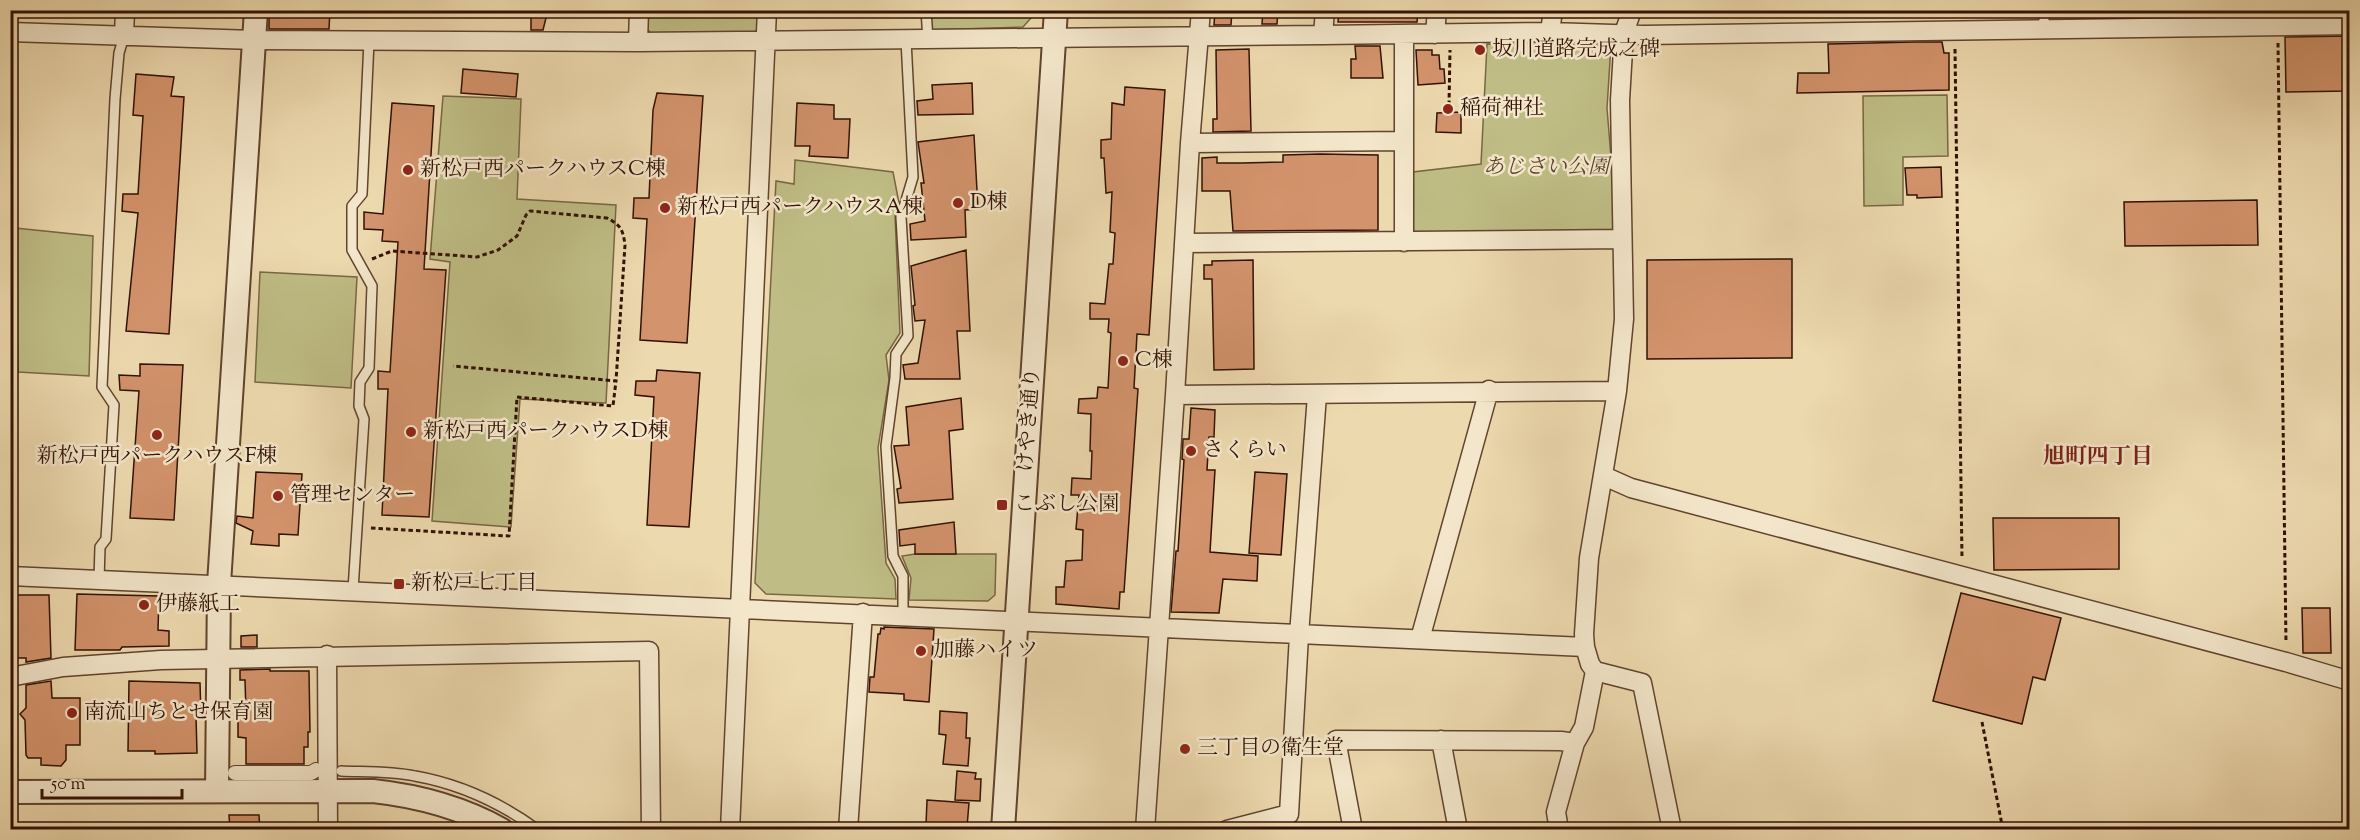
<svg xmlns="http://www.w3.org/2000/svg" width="2360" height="840" font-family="'Sorts Mill Goudy','Noto Serif JP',serif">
<rect width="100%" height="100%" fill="#edd9ae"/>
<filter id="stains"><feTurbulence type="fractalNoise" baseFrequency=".00333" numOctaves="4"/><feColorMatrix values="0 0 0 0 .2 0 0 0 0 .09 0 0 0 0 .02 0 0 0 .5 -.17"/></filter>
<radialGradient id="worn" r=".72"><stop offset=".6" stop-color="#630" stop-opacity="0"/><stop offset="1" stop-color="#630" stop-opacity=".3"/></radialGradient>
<path fill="#bfbd85" stroke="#786744" stroke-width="1.5" d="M647 11H761L758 30 750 34 654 36 647 29Z
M928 11H1032L1031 18 1023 27 929 30Z
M1487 44 1611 45 1607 108 1617 232 1412 236 1413 172 1481 164Z
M1947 95 1948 156 1903 157V205L1864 206 1863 96Z
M443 96 521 99 517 199 616 205 606 403 520 399 511 527 432 521 450 262 430 259Z
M795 160 893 172 900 208 895 215 900 333 886 355 889 380 878 448 886 563 895 579 896 599 766 594 755 583 776 181 794 184Z
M15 228 93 236 89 376 18 372Z
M260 272 357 277 351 388 255 382Z
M915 554H996L995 595 988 601 909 600 911 578 902 556Z"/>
<path fill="#d3936c" stroke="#321104" stroke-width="1.5" d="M269 10H330L329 29H269Z
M531 10H548L543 30H531Z
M1215 10H1232L1231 25H1214Z
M1263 10H1278L1277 24H1262Z
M1339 10H1418L1417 22H1338Z
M2349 36V91L2286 92 2285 37Z
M1914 42H1942L1944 53H1949V90L1797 93 1798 73H1829L1828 44Z
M1355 46H1380L1383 78H1351V59H1356Z
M1249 49 1251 131 1213 132V119H1217L1216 50Z
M1416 50H1432V55H1439L1440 69H1444L1445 83 1418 85Z
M463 69 518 74 516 97 461 93Z
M136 74 174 77 171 96 184 97 169 334 126 331 138 213 122 211 123 194H138L143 116 133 115Z
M972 83 973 114 918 115 917 101 933 99 932 85Z
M1125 87 1165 90 1149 335 1137 334 1134 388 1138 389 1124 592H1120L1119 609 1056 604V587H1064L1066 561 1082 560 1083 530 1076 529 1079 495H1071L1072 478 1091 479 1092 451H1090L1091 414 1078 413 1079 399 1097 398 1098 387 1108 388 1111 333 1108 332 1109 319H1090V303L1105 304 1109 264H1113L1115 233 1110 232 1112 192 1106 193 1104 158H1101V140L1111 139 1112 103 1124 105Z
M657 93 703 96 687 343 640 340 647 219 633 218 634 198H649L653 110Z
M392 103 434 106 424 269 446 270 429 517 382 515 388 389H378V371L390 372 398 242 382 241 383 230 364 229V212L383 214Z
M797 103 834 105V119H850L848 158 809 156 810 146H795Z
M1461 112V133L1436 132 1437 113Z
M974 135 978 209 965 210 966 237 911 240 910 224 925 221 921 183H924L918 142Z
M1320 154 1378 155V230L1233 231 1230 191H1202V158L1217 157V163H1242L1283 162V155Z
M1941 167 1942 197 1917 198V195H1907L1905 168Z
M2257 200 2258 245 2125 246 2124 202Z
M966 250 970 331H957L960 379H905L903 365 918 363 925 320 915 321 913 306 915 305 911 266Z
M1792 259V358L1647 359V260Z
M1253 260 1254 369 1214 370 1212 279H1204V265H1212V261Z
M140 364 183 365 174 520 130 518 139 391 120 390 119 375 140 376Z
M657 370 700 373 689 527 647 525 654 397 635 395 636 381H656Z
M961 398 963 429 949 431 953 499 899 503 897 489 901 488 894 446 909 445 906 407Z
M1191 408 1215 410 1214 437H1209L1207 470H1215L1210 552 1258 556 1257 581 1223 579 1219 613 1171 612 1176 551H1178L1184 460 1182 459 1183 439H1189Z
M256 472 302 474 298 535 279 534V546L251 544 253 531 236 523 237 516 253 518Z
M1255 472 1287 474 1281 555 1249 553Z
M1993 518H2119V569L1994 570Z
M954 522 956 554H915V544L900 546 899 530Z
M1961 593 2061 618 2045 680 2033 677 2022 724 1933 701Z
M77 594 159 596 158 630 169 631V646L122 647 120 650H75Z
M10 595H49L51 658 26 662V658H12Z
M2302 608H2330L2331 653H2303Z
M884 627 934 629 929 702 904 700V694L869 692 870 677H874L878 634H880L881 628 884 629Z
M257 635V647H241V636Z
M270 669V671H309L310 732H308V747H304V764H246V738L238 737V713H246L245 680H240V670Z
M51 681 52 698H80V745H66V760L61 766 41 765V758H28L26 755 25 720 20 714 26 708V685Z
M129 681 200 683 201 716H196L197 753 155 754V751H128Z
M940 711 967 713 966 738H970L968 766 943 764 946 735 939 734Z
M957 771 976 773 975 779H981L980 801 955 800Z
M927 800 969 803 967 827 926 825Z
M229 815H259L260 830H230Z"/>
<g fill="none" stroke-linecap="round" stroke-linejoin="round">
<defs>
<path id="service" d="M926 10 928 40
M2044 10V29
M99 580 100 547 106 539 114 405 102 387 115 99 119 53 124 36
M353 590 364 419 359 406 360 382 369 368 372 286 352 250V206L362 194 369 41
M903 615V576L893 556 886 446 895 378 896 354 908 336 901 217 913 177 906 40
M341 771C365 772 391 771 415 776 460 784 501 803 538 830"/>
<path id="pedestrian" d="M235 773H311L316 770"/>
<path id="minor" d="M1632 10 1624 33 1620 100 1624 319 1617 391 1589 558 1584 634 1585 647 1590 664 1595 671 1642 683 1672 830
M10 32 254 40 638 42 1323 35 1325 10
M1550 32 1553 10
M1435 34 1437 10
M1323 35 1550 32 1644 35 2350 25
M1404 35V242
M124 36 125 10
M638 42 639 10
M1190 143 1404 141
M1184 243 1622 239
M1175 395 1617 391
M1604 476 1631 488 2286 662 2350 681
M10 576 1585 647
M1420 639 1489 390
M327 655 328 830
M10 677 63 667 161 660 649 651 651 830
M1441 740 1458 830
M730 830 767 10
M848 830 863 613
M1145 830 1175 395 1190 143 1201 10
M1227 830 1289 814 1299 635 1317 395
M1353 830 1336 740 1561 741 1575 743
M1559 830 1556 812 1575 743 1584 727 1595 671"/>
<path id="tertiary" d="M217 791 219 584 256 10
M10 792 373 791C419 796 461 807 502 830
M1003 830 1056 10"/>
</defs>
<use href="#service" stroke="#61432e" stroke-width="12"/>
<use href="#pedestrian" stroke="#61432e" stroke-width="16"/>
<use href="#minor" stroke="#61432e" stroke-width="21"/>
<use href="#tertiary" stroke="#61432e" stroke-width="26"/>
<path stroke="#321104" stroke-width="3" stroke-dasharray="4.5 3" stroke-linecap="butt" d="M807 10V14L913 16
M938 16 1036 14
M2278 43 2286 643
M1955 49 1962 559
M1449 105 1450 50
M372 259 392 251 477 257 498 250 517 236 526 215 530 211 607 218C621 225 623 230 625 245L616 381 453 366
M10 280 14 558
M371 528 509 536 517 397 613 406 616 381
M1982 722 2003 830"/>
<use href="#service" stroke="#f3e6ca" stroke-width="9"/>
<use href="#pedestrian" stroke="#f3e6ca" stroke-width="14"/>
<use href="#minor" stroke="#f3e6ca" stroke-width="18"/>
<use href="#tertiary" stroke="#f3e6ca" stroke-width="22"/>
</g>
<g fill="#8f2418" stroke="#f3e6ca" stroke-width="2">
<circle cx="1480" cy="50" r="6"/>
<circle cx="1448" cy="109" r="6"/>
<circle cx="408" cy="170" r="6"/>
<circle cx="958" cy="203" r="6"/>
<circle cx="665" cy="208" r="6"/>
<circle cx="1123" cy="361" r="6"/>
<circle cx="411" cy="432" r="6"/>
<circle cx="157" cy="435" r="6"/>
<circle cx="1191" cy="451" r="6"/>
<circle cx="278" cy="496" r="6"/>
<rect x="996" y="499" width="12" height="12" rx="3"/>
<rect x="393" y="578" width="12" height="12" rx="3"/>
<circle cx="144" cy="605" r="6"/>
<circle cx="921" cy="651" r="6"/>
<circle cx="72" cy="713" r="6"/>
<circle cx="1185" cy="749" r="6"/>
</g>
<g text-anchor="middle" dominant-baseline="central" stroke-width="5" stroke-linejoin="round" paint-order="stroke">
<g font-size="21" fill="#321104" stroke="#f3e6ca" text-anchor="start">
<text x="1492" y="50">坂川道路完成之碑</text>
<text x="1460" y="109">稲荷神社</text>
<text x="420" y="170">新松戸西パークハウスC棟</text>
<text x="970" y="203">D棟</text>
<text x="677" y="208">新松戸西パークハウスA棟</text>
<text x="1135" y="361">C棟</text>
<text x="423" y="432">新松戸西パークハウスD棟</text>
<text x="1203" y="451">さくらい</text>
<text x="157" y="457" text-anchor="middle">新松戸西パークハウスF棟</text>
<text x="290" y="496">管理センター</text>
<text x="1014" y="505">こぶし公園</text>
<text x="411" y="584">新松戸七丁目</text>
<text x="156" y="605">伊藤紙工</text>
<text x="933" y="651">加藤ハイツ</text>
<text x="84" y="713">南流山ちとせ保育園</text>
<text x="1197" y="749">三丁目の衛生堂</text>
</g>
<g font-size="21" font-style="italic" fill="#5c452b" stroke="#f3e6ca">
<text x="1546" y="168">あじさい公園</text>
</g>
<g font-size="21" fill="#321104" stroke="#f3e6ca">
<text transform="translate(1030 420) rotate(-86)">けやき通り</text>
</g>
<g font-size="22" font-weight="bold" fill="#7a1f14" stroke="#f3e6ca">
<text x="2098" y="458">旭町四丁目</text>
</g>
</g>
<rect width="2360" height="840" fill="none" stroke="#edd9ae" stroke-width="36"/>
<rect x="12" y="12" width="2336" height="816" fill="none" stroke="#321104" stroke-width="3"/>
<rect x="18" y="18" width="2324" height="804" fill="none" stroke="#321104" stroke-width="1.5"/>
<path d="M42 789v9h140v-9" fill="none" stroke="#321104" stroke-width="3"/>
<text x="51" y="789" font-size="18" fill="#321104" stroke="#f3e6ca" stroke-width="4.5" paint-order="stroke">50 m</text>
<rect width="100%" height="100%" filter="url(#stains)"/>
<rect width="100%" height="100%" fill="url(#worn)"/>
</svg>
